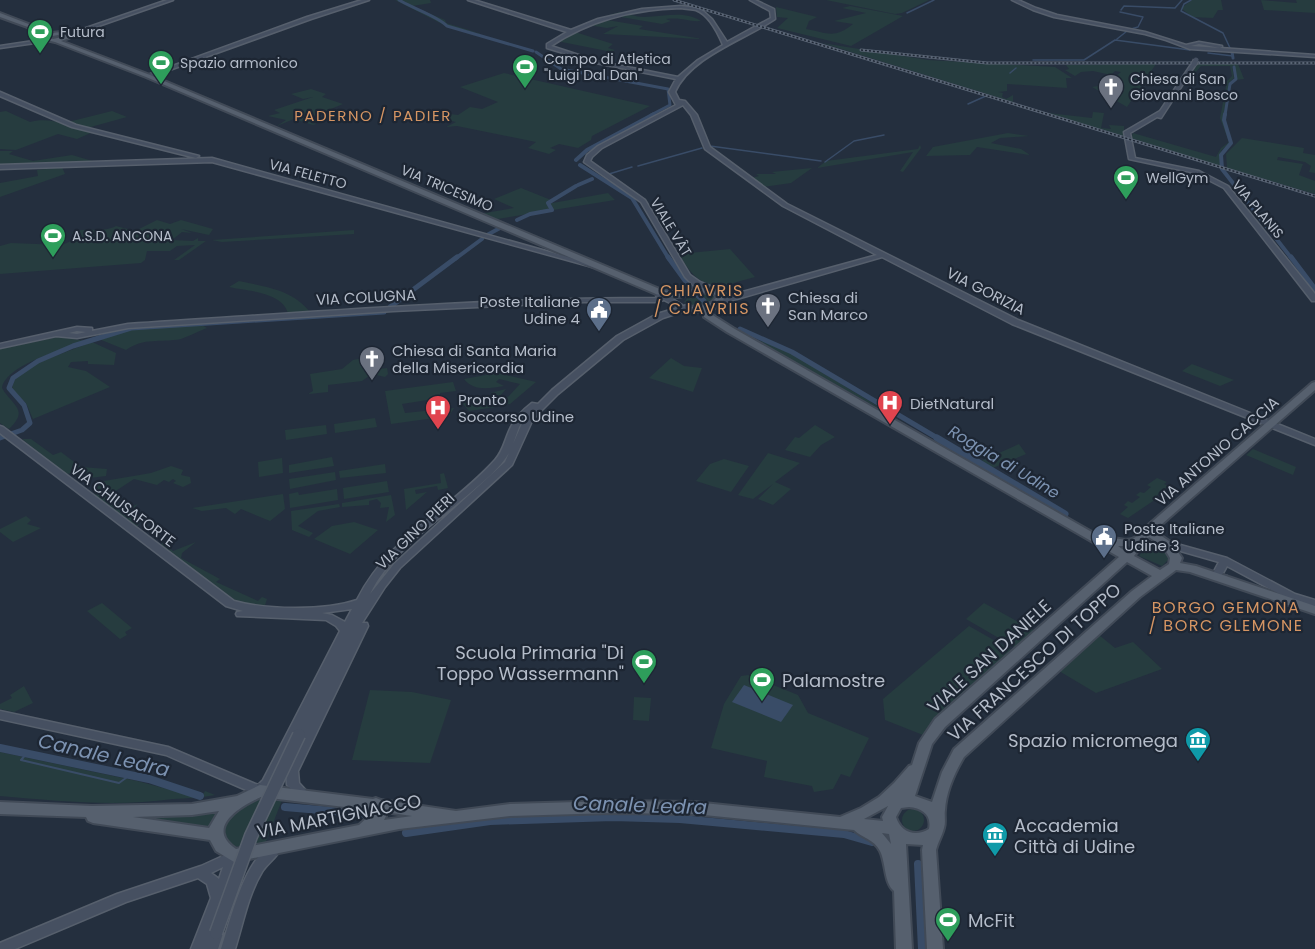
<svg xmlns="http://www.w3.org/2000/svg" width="1315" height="949" font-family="Poppins,sans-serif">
<rect width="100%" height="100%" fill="#242f3e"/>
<path fill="#263c3f" d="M395 0H430L431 3 412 6 445 20 446 23 482 34 444 25Z
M826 0H929L902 13 895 14Z
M1192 0H1221L1223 10H1218L1213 18 1192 17 1181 8Z
M1261 0 1297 3 1296 0H1315V13L1264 10Z
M850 6 903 16 851 46 777 28 788 18 777 17 776 7 817 17 809 21 806 29C827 33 835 39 853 24L834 21 866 13 842 8Z
M620 12C628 14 636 17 644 17 665 17 683 10 701 21 687 22 683 17 666 19L671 21 662 24 609 15Z
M601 19 643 26 639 29 703 39 603 34 618 26 607 28 588 25Z
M575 32 613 44 608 48 615 50 612 52 557 41Z
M822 43 928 60 1055 67 1072 78H1066L1067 88 1007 84V91L998 92 1003 93 1002 97 1006 99 1013 95V102Z
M1156 64 1127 107 1092 87 1104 85 1121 72 1115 71 1111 75 1093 71 1081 72 1075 76 1065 70 1069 69 1066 65Z
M1197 64H1238L1244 79 1235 80V67L1232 66 1234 78 1229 83 1223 119 1230 142 1221 151 1220 166 1131 138 1133 133 1216 157 1221 148 1229 142 1220 118 1227 81 1232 76 1230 66H1201L1189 80Z
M504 73 650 106 592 136 591 140 578 148 559 144 550 148 556 150 549 154 528 148 536 142 457 126 446 127 456 122 421 114 427 111 458 115 470 107 482 109 498 102 460 87Z
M311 89 326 94 322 97 343 104 307 119 316 124 313 125 294 119 277 126 286 120 268 116 280 113 274 110 313 97 303 99 291 94Z
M6 111 30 122C50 116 73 127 93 132L77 139 58 134 16 150 0 149V112Z
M112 111 127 117 87 128 68 122Z
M1093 112 1104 113 1101 128 1111 129 1109 125 1124 126V136L1048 113 1092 118Z
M1008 133 1029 136 1000 138 991 143 1021 149 1030 155 977 147 970 155 926 156 933 147Z
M1242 138 1304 148 1303 153 1315 155V173L1309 172 1311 166 1305 162 1278 157 1277 160 1303 164 1299 175 1315 181V194L1227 168 1226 154Z
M920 145 921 148 903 172 900 171 913 152 817 168 826 161 918 149Z
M0 151H13L9 154 33 161 72 155 96 162 0 165Z
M62 167 65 174 0 197V183L38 176 37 170Z
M812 168 791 183 763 187 751 178 759 176 756 174H776L772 172Z
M521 188 551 200 547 204 608 193 615 200 491 220 479 214 514 208 494 199Z
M157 220 170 224 181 220 213 229 209 235 181 229 192 233 182 232 172 240 193 241 198 238V241H206L179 260H174L195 245 177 246 170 251H147L145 260 141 263 0 274V246L11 243 62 245 80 237 71 233C87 226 100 234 116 226L135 231Z
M354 230V234L222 242 212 240Z
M730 249 755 277 733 283 729 290C700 282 695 281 679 254Z
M239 281C265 287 292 289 310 312L288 313C282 292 247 291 229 287Z
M706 291 719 296C708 307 698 311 684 302L690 295Z
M200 324 207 328C199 331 187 337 181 339 159 343 145 337 126 350L99 339 129 329Z
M58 337 87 341C66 349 6 364 2 388 12 406 30 409 9 429L0 423V349Z
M762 341 786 350 905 423 759 342Z
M92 342 116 353 114 365 88 364V361L71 362 68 367 86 371 110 387 33 419 26 403 12 390 14 378 29 366Z
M363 358 365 371 387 368 388 374 385 377 372 374 362 381 328 385V392L308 394 313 391 310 374 342 369 353 360Z
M671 358 684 366 702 368 693 392 649 378Z
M1192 364 1234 380 1220 386 1182 371Z
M497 373 536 382 510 404 500 405 497 397 490 393 506 389 501 395 508 397 520 384 499 379 496 382 504 386C490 388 474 392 464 379Z
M453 382 456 391 440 393V398L402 404 405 413 454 408 449 416 391 424 385 391Z
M491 397 496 407 469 411 463 404 464 400Z
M375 418 377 427 335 433 334 424Z
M326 425 327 434 286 440 285 430Z
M815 425 835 437 821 445 810 457 785 450 795 437 799 438Z
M22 439H31L53 455 61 452 81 467 107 469 106 476 82 479 73 473 66 474Z
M1019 444 1026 454 993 468 981 461Z
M1253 449 1296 467 1293 475 1246 455Z
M768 453 800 463 775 482 791 489 773 505 758 499 773 484 753 499 738 495Z
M332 457 334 466 289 473V465Z
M282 458 283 473 259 477 258 462Z
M724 459 749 466 731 492 696 481 710 464Z
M385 464 386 473 340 478 339 471Z
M171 466 183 470 181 475 190 477 191 483 183 487 173 483 176 481 173 479 169 482 164 480 157 485 134 479 105 498 128 508 138 504 130 512 133 516 141 518 138 526H133L96 497 92 488 98 482 151 473Z
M335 472 336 480 290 489 289 479Z
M444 473 448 488 438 490 437 486 415 490 416 494 427 492 406 510 404 489 441 483 440 474Z
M1157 478 1167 482 1164 484 1168 486 1154 498 1156 499 1128 518 1120 514 1128 507 1124 505 1128 501 1132 503 1140 497 1136 495 1140 492 1144 493 1151 487 1147 485Z
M387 481 389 492 344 499 343 488Z
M337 489 338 500 290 508 289 494 298 492 299 495Z
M283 494 285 509 270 521 241 509 235 514 226 508 202 511 192 508Z
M391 495 395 515 386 522 389 507 380 508 381 503 377 499 369 501V505L342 507V503Z
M339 504 340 507 318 511 298 526 313 533 309 537 292 530 291 511Z
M26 516 31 520 27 524 41 528 13 542 0 532V529Z
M354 522 378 530 350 554 314 539 332 526Z
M168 539 171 541 166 545 173 551 196 542 182 553 181 558 220 579 216 582 258 601 262 597 267 599 265 605H242L160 545Z
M1149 543 1167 552 1170 558 1162 566 1139 556Z
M102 603 132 628 125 632 127 635 120 639 87 611Z
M984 603 1035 631 1016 648 966 619Z
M969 626 1013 651 941 714 923 735 885 720 883 699Z
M1099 635 1115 648 1133 642 1162 669 1096 693 1059 671Z
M748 675 798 695 808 713 869 738 850 777 841 774 833 789 814 792 812 786 764 777 767 761 711 748 724 704 741 676Z
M24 686 33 703 14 712 0 709V704L12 698 10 695Z
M370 690 412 692 451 700 430 763 352 760Z
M634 697 651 698 649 721 633 720Z
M0 752 137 781 201 798 205 791 215 795C201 798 187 798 173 799 115 807 58 801 0 796Z
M257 798 282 800 265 844 234 847 222 835 225 817Z
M902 820a11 11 0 1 1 22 0a11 11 0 1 1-22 0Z
M219 812 210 829 145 821 147 816Z"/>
<path fill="#394c67" d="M744 685 793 705 781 722 732 702Z"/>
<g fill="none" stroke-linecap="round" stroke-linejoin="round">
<path stroke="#394c67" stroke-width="1.5" d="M1191 0 1184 4 1181 11 1223 33 1230 48
M1121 10 1124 6 1175 8 1182 0
M1120 12 1143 17 1138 27 1131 29
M907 13 934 0
M1117 39 1127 31
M1208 53 1233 56
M1033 60H1084L1115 40 1190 50
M1010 73 1016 68
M968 104 988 95
M710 146 821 161
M825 162 854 141 884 135
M638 166 702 148
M609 174 632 167
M867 396 895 412"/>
<path stroke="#394c67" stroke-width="2" d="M27 753 21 760 119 783 130 775"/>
<path stroke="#394c67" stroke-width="3" d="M399 0C412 8 439 17 447 26L533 51
M536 52 561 69 668 89 670 105 651 115
M1232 52 1233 58
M1225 115 1230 84 1236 79 1234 67"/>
<path stroke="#394c67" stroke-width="4" d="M1225 114 1224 120 1231 143 1221 155 1222 169 1292 259
M576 160 587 150 654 114
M580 165 632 198 669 259
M578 185 592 179
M517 220 530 214 552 210 548 203 576 186
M487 235 500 228
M455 259 482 239"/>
<path stroke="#394c67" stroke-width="5" d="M668 257 692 290
M1291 257 1315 289
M696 294 704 301
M390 307 457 257
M740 329 792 352 939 439
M0 438 22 430 30 423 24 405 9 388 13 378 38 361 73 346 131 328 384 312"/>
<path stroke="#394c67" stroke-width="7" d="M937 438 1065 514"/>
<path stroke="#394c67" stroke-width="8" d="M0 748 149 779 200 796
M285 807 368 814
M406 833 490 821 613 817 680 819 844 834 872 842
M918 864 922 949"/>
<defs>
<path id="secondary" d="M167 0H173L67 37 63 36Z
M362 0H369L311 19 150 77 145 76 307 17Z
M468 0H474L571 30 598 19 642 9 681 6 697 8 703 11 712 19 727 42 771 18 770 11 750 0H755L774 9 775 19C744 40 690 57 675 92L679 100 685 101 697 115 710 147 787 204 1018 320 1315 439V445L1012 324 882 257 723 303H717V299L877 255 783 206 705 149 691 115 683 105 602 148 592 157 590 161 645 200 690 275 700 282 717 289 713 291 694 286 685 277 641 202 584 162 587 155 598 146 676 105 669 92 676 79 596 63 547 48V44L567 32ZM681 8C686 9 692 9 696 10 709 15 718 33 723 45L698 60 678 77 597 61 551 46C590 20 635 9 681 8Z
M1012 0H1018L1036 8 1057 15 1145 32 1186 45 1199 42 1222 46V47L1220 48 1315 55V57L1190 49 1166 40 1145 34 1054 17 1033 10ZM1199 44 1220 48 1191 46Z
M47 39 49 40V41L0 48V46Z
M1192 63 1196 64 1161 118 1157 117 1130 133 1135 158 1199 171 1228 186 1315 294V301H1312L1224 188 1195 173 1129 159 1124 132 1160 111Z
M0 92 76 125 199 156 196 158 72 127 0 96Z
M212 158 600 266 601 267 600 268H596L212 162 0 169V165Z
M656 290H662L663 293 682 305 678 307 664 300 656 302H584L393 311 128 328 77 338 56 336 0 348V344L77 327 92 328V331L128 324C303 313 479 298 655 298L657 297 655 292ZM77 331 86 332 77 334 69 333Z
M687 305H690V309L663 318 623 340 558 394 533 419 512 465 400 568 385 587 362 623H367L368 626 298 771 299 783 311 796 309 799 305 801 301 799 287 785 286 771 302 738H296C288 753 275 790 260 796L166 755 0 719V711L168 747 258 785 263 780 340 631 336 626 326 620 237 616 236 614 237 612 243 611 226 606 0 433V426L3 427 234 601C266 610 325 611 357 600 389 536 449 511 495 460 504 450 505 438 511 427 515 417 523 410 532 403L538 404 552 390 617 336 657 314ZM524 419 513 444 519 427ZM509 453 505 462 394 564 370 594C391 551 435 523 470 493 484 481 500 468 509 453ZM352 609 345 622 332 615 322 613Z
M1166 541 1227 558 1295 594 1315 600V607L1287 598 1227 566 1222 575 1227 576 1228 578 1227 580 1223 581 1212 579 1211 577 1219 562 1163 546 1161 544Z
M274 845 278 846 280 850C276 858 267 864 262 872 248 895 243 924 235 949H221C230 922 245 855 274 845Z
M234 851 238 852 240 856 213 928 216 927 221 929 223 933 218 949H191L211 898 207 884 198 878 126 902 15 949H0V943L117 894 201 866ZM223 867 219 879 211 873Z"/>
<path id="primary" d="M0 13 52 33 61 32 69 38 61 41 150 75 662 290C683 295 708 279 726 295L721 304 711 310V314L733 328 1104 539C1125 535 1128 549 1146 527L1312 383 1315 382V390L1154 531 1172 543 1182 558 1180 563 1196 566 1315 606V614L1190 572 1176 570 1140 597 964 757C955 772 946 792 945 810 944 816 946 822 944 828 942 836 938 842 936 850L943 949H927L922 850 923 845 906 844 912 949H896L894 891C884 883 886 863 880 851 874 839 862 838 854 830L694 814 612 813 510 816 399 829 234 862 216 851 210 840 93 823 88 821 86 817 0 814V802L92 806 192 804 237 796 260 785 373 799 376 798 381 800 456 811 510 804 612 801 694 802 840 817 861 808 879 797 894 783 909 766 912 765 919 743 935 719 1119 557 727 332 704 317 703 312H690L686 309C696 303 709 310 717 296 705 288 690 296 677 297 669 297 663 295 656 294L146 77 55 42 39 38V36L47 34 0 17ZM58 35 62 37 53 39 47 37ZM1149 537 1164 548 1170 558 1169 564 1160 570 1134 556ZM1118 546H1130L1125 551ZM1127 562 1152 576 1132 591 954 749 942 772 932 802 915 796 932 744 945 727ZM261 797 370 810 371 814 359 825 236 849C205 828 239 807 261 797ZM888 806 882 817 883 821 864 819ZM909 807C922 808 932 815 929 829 916 837 901 833 896 817L901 808ZM219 811 209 828 133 817 192 815ZM385 812 412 816 384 820 386 816ZM882 833 889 834 891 844Z"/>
</defs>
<use href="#secondary" stroke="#565f6c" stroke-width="3"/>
<use href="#primary" stroke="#414a57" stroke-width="4"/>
<use href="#secondary" fill="#465061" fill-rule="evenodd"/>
<use href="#primary" fill="#56606e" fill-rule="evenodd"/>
<defs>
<path id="rail" d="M674 0 1315 196
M861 50 987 63H1315"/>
</defs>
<use href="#rail" stroke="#5a6575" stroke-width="3"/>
<use href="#rail" stroke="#1d2633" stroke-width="1.5" stroke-dasharray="2" stroke-linecap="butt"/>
<defs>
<path id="secondary-bridge-far1" d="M1194 64 1196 60"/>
<path id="secondary-bridge" d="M216 933 251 836 299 735"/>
</defs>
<use href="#secondary-bridge-far1" stroke="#565f6c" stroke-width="7" stroke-linecap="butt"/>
<use href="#secondary-bridge" stroke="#565f6c" stroke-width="15" stroke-linecap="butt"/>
<use href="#secondary-bridge-far1" stroke="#465061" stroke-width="5"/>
<use href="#secondary-bridge" stroke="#465061" stroke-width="12"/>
</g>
<defs>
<symbol id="stadium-pin" viewBox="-11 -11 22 30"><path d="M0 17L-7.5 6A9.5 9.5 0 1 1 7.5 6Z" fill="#2e9e5b" stroke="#1d2633"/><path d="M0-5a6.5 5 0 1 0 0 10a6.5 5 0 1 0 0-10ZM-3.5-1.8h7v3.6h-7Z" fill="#fff"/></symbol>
<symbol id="church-pin" viewBox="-11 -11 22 30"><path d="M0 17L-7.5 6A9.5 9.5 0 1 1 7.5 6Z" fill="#6b7280" stroke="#1d2633"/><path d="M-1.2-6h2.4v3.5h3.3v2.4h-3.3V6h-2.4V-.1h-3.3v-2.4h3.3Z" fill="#fff"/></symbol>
<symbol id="civic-pin" viewBox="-11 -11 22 30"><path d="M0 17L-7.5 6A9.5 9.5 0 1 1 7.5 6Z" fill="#5c6f8a" stroke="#1d2633"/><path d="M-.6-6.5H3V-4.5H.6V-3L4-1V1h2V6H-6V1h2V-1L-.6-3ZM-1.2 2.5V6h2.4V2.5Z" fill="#fff"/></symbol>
<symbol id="hospital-pin" viewBox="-11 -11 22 30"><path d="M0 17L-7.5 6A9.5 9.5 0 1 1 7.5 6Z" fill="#e0444e" stroke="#1d2633"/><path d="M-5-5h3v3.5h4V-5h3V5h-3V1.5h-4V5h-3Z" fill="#fff"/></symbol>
<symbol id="museum-pin" viewBox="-11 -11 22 30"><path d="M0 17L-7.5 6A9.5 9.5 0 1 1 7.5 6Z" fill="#0f9aa8" stroke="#1d2633"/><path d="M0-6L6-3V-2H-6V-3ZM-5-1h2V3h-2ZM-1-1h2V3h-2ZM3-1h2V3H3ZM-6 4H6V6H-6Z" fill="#fff"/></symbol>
</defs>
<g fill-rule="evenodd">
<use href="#stadium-pin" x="25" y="17" width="30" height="40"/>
<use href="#stadium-pin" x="146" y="48" width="30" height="40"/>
<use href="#stadium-pin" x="510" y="52" width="30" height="40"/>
<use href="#church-pin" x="1096" y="72" width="30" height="40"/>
<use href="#stadium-pin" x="1111" y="163" width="30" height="40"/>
<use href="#stadium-pin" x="38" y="221" width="30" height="40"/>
<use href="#church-pin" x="753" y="291" width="30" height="40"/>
<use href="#civic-pin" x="584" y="295" width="30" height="40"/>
<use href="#church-pin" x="357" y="344" width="30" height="40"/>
<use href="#hospital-pin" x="875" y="388" width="30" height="40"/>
<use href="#hospital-pin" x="423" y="393" width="30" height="40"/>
<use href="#civic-pin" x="1089" y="522" width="30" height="40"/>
<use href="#stadium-pin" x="629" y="647" width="30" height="40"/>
<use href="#stadium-pin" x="747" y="665" width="30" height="40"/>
<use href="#museum-pin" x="1183" y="725" width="30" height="40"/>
<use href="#museum-pin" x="980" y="820" width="30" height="40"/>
<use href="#stadium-pin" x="933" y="905" width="30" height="40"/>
</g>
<g text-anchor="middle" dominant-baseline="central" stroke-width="4.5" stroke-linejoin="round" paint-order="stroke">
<g font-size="14" fill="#b4bcc9" stroke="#1d2633" text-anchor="start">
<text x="60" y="32">Futura</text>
<text x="544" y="59">Campo di Atletica<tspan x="544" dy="16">"Luigi Dal Dan"</tspan></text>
<text x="180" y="63">Spazio armonico</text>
<text x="1130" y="79">Chiesa di San<tspan x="1130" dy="16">Giovanni Bosco</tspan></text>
<text x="1146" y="178">WellGym</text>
<text x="72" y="236">A.S.D. ANCONA</text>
</g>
<g font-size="14" fill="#b4bcc9" stroke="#1d2633">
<text transform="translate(308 174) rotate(15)">VIA FELETTO</text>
<text transform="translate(447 188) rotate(23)">VIA TRICESIMO</text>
<text transform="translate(1258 209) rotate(50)">VIA PLANIS</text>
<text transform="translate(671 227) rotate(59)">VIALE VÂT</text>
</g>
<g font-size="15" letter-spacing="1.5" fill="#d59563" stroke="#1d2633">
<text x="373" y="115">PADERNO / PADIER</text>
</g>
<g font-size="15" fill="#b4bcc9" stroke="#1d2633">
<text transform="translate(986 291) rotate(27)">VIA GORIZIA</text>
<text transform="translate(366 297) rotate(-3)">VIA COLUGNA</text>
<text transform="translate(1217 451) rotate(-41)">VIA ANTONIO CACCIA</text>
<text transform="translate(123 505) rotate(37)">VIA CHIUSAFORTE</text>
<text transform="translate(415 531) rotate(-44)">VIA GINO PIERI</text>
</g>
<g font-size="15" fill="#b4bcc9" stroke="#1d2633" text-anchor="start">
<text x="788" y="297">Chiesa di<tspan x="788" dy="17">San Marco</tspan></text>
<text x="580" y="301" text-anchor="end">Poste Italiane<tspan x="580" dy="17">Udine 4</tspan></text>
<text x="392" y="350">Chiesa di Santa Maria<tspan x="392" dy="17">della Misericordia</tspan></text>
<text x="458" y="399">Pronto<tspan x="458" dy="17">Soccorso Udine</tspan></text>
<text x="910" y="403">DietNatural</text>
<text x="1124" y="528">Poste Italiane<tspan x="1124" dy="17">Udine 3</tspan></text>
</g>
<g font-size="16" letter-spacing="1.5" fill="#d59563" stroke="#1d2633">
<text x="702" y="290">CHIAVRIS<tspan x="702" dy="18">/ CJAVRIIS</tspan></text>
<text x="1226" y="607">BORGO GEMONA<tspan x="1226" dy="18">/ BORC GLEMONE</tspan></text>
</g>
<g font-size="16" font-style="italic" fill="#7c92b1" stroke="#1d2633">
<text transform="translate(1004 462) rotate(31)">Roggia di Udine</text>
</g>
<g font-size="18" fill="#b4bcc9" stroke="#1d2633" text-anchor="start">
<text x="624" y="652" text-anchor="end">Scuola Primaria "Di<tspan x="624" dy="21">Toppo Wassermann"</tspan></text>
<text x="782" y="680">Palamostre</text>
<text x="1178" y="740" text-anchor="end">Spazio micromega</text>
<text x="1014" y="825">Accademia<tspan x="1014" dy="21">Città di Udine</tspan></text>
<text x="968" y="920">McFit</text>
</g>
<g font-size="18" fill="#b4bcc9" stroke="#1d2633">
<text transform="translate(989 656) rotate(-42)">VIALE SAN DANIELE</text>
<text transform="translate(1034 662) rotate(-42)">VIA FRANCESCO DI TOPPO</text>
<text transform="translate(339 816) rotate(-11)">VIA MARTIGNACCO</text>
</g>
<g font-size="20" font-style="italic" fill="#7c92b1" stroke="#1d2633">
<text transform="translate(104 755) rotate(13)">Canale Ledra</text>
<text transform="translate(640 805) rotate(2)">Canale Ledra</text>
</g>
</g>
</svg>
